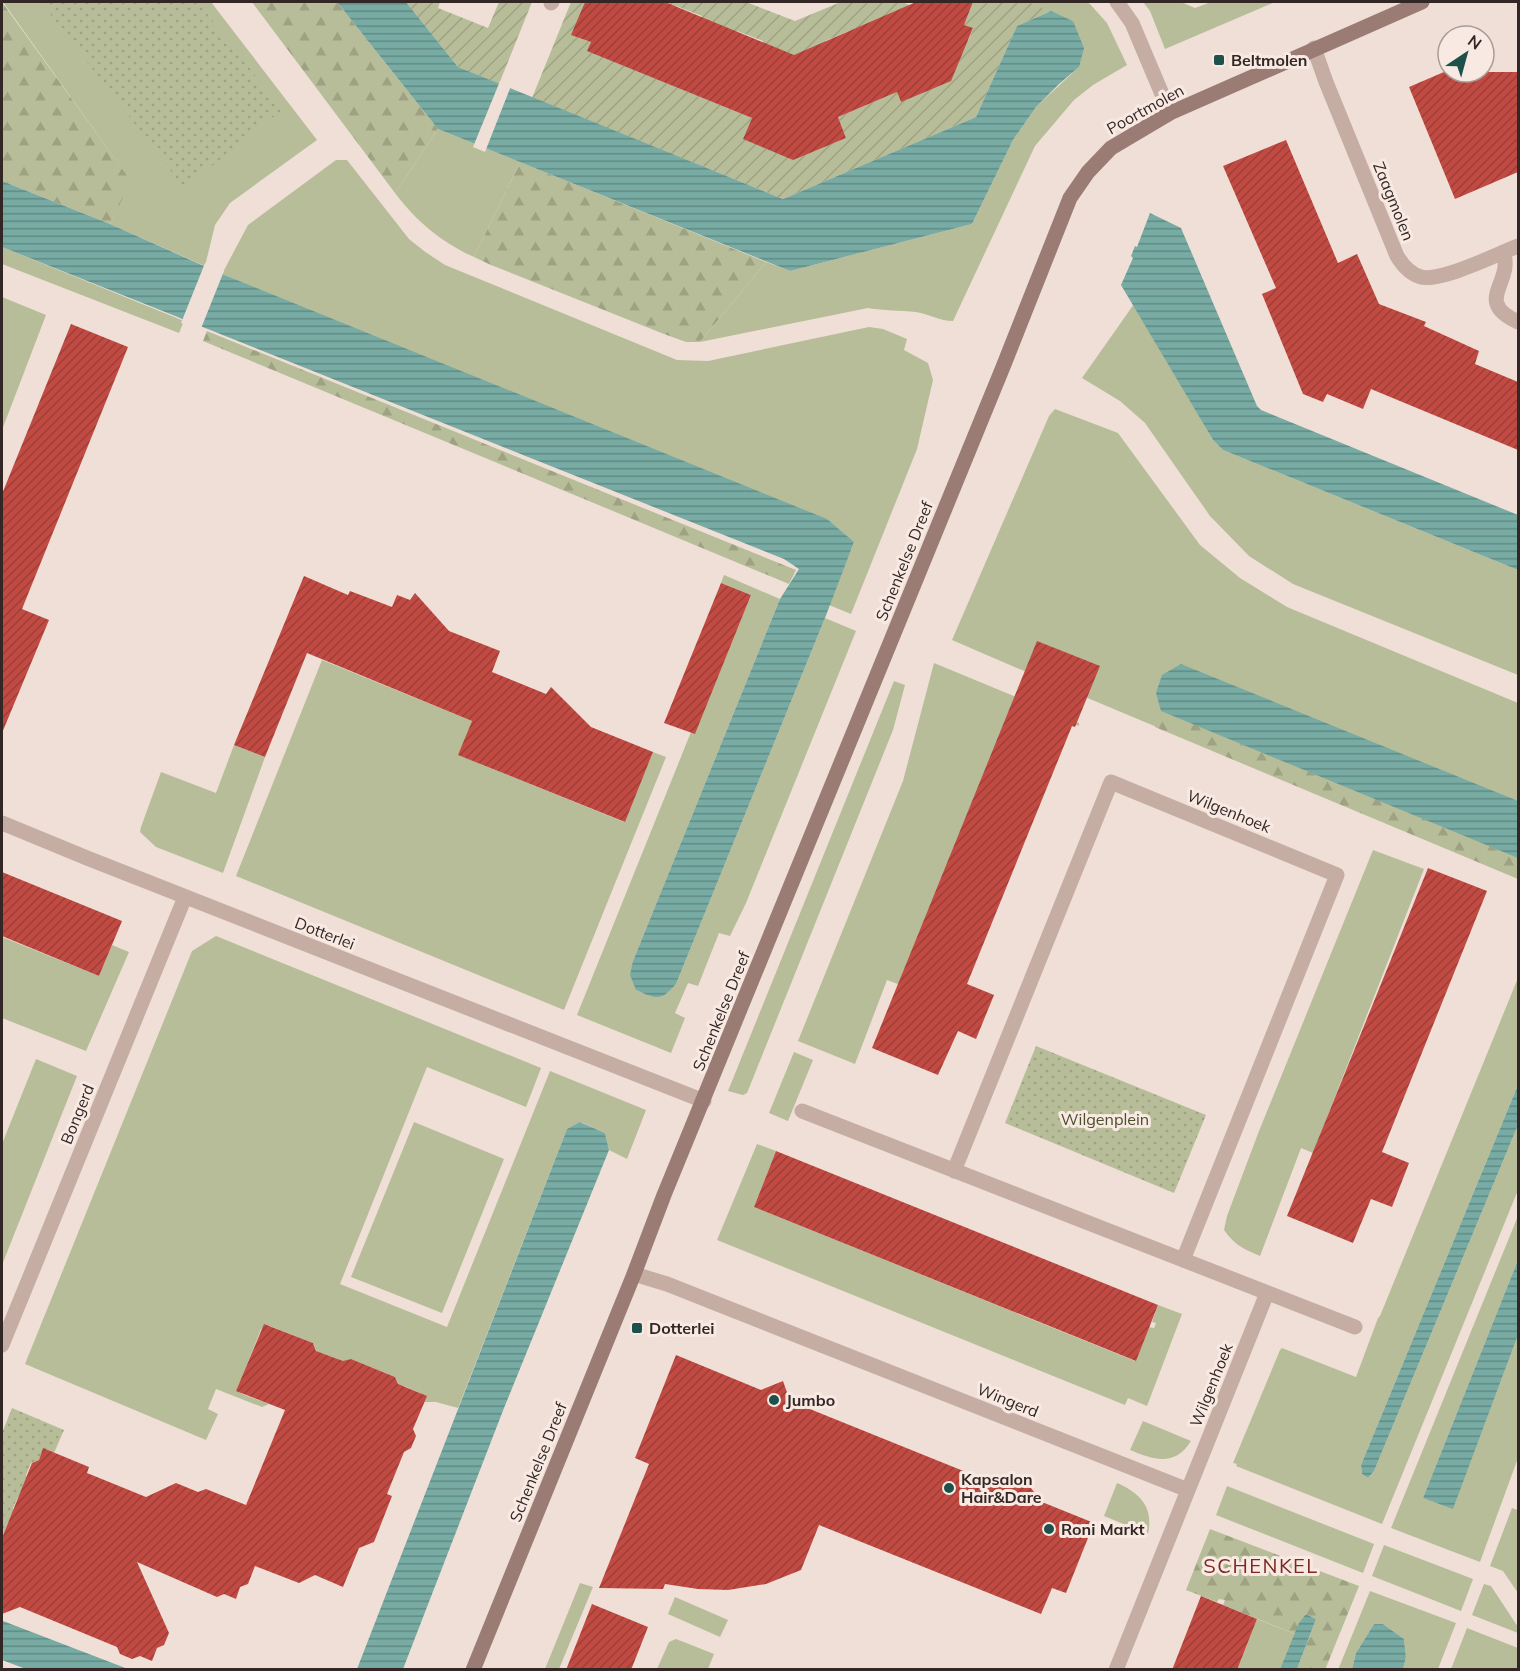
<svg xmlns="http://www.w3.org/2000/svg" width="1520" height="1671" font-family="Mulish,sans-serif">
<defs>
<pattern id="forest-firs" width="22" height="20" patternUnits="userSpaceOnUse" patternTransform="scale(1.5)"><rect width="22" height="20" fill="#b7bd98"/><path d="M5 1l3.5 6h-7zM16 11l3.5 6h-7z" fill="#9ea283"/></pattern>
<pattern id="park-dots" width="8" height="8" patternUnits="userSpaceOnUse" patternTransform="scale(1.5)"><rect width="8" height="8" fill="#b7bd98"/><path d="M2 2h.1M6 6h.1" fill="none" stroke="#9ea283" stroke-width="1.8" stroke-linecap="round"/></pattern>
<pattern id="garden-furrows" width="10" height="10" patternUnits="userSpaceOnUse" patternTransform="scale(1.5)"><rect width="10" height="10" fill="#b7bd98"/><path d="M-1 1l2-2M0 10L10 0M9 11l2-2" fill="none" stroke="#9ea283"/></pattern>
<pattern id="water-rules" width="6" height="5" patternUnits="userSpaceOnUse" patternTransform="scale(1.5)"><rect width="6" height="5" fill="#77aba4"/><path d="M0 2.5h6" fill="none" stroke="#628b85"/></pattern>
<pattern id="building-hatch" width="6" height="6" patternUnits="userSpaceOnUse" patternTransform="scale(1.5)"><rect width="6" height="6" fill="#c14b43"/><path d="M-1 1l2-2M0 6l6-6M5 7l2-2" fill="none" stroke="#9d3e38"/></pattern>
</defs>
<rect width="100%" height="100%" fill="#efdfd7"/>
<path fill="#b7bd98" d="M3 2H211L317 140 230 203 215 225 205 266 110 224 130 180Z
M1028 2H1086L1090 4 1107 23 1127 65 1093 85 1074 100 1035 146 953 321C940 321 929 314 916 312 900 310 884 311 868 308L700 342 766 262 790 271 972 224 1013 140 1036 107 1079 67 1073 21Z
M1143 2H1181L1195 8 1211 2H1275L1165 49 1150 11Z
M438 129 520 162 474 257C441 242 417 222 395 193Z
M336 160H347L409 239 424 251 445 265 677 360 708 361 869 327 883 329 907 339 904 350 928 363 933 380 917 449 851 614 829 605 854 542 222 274 248 225Z
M2 247 184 321 179 333 2 264Z
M2 297 46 315 2 430Z
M1134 304 1213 440 1223 450 1518 570V675L1293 584 1249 556 1210 516 1145 423 1120 401 1082 378Z
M1055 409 1118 433 1200 545 1240 578 1287 607 1518 703V870C1327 799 1139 721 952 640L1049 416Z
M724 575 780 599 633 961 636 990C656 999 661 1002 676 984L825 618 856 631 746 903 730 936 719 933 698 986 688 983 675 1013 685 1018 671 1053 577 1015 691 732 695 733 751 595 721 583Z
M322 660 472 721 459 755 624 822 653 752 666 757 564 1010 236 876Z
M934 663 1079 723V726L1014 700 898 984 887 980 855 1064 798 1041 903 781Z
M894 681 905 685 893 730 747 1093 743 1095 728 1091Z
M234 745 265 757 223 873 156 847 140 832 141 827 161 772 216 793Z
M1373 850 1424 869 1313 1153 1301 1148 1260 1256C1242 1248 1236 1246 1224 1230L1227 1216 1259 1131Z
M216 936 541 1068 526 1107 427 1067 340 1284 447 1327 550 1071 646 1110 627 1159 609 1150 605 1133 581 1122 567 1129 458 1408 436 1402H424L420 1393 404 1386 400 1388 395 1377 351 1359 339 1363 338 1359 321 1353 318 1354 313 1343 270 1326 261 1329 239 1385 242 1394 269 1404 262 1407 216 1389 208 1409 218 1414 206 1440 25 1364 192 951Z
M2 937 99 976 112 945 129 952 86 1051 2 1018Z
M1518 978V1085L1361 1465 1362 1474 1368 1478 1374 1471 1518 1125V1190L1382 1524 1236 1466 1237 1464 1233 1463 1280 1350 1282 1348 1356 1377 1378 1318 1380 1316Z
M794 1052 813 1060 788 1121 769 1113Z
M36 1059 77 1076 2 1265V1144Z
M414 1122 504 1159 442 1313 351 1277Z
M757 1144 776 1151 754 1207 1135 1361 1149 1327 1154 1328 1156 1323 1152 1322 1158 1305 1182 1314 1147 1406 1128 1398 1125 1405 717 1240Z
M1518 1216V1260L1423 1498 1453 1508 1518 1335V1458L1480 1562 1391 1528Z
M1143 1421 1191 1441C1175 1467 1154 1460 1130 1450Z
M1117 1483C1140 1493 1154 1507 1148 1534L1104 1516Z
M1227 1486 1374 1544 1363 1573 1216 1515Z
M1512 1508 1518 1510V1593L1503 1571 1490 1566Z
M1384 1545 1473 1579 1461 1611 1372 1576Z
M580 1583 593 1587 559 1669H545Z
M1484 1584 1491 1586 1518 1627V1633L1472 1615Z
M1370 1591 1456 1623 1438 1669H1403L1406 1657 1404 1639 1383 1624H1374L1356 1653 1352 1669 1338 1670Z
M675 1597 728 1620 720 1637 668 1614Z
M1257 1619 1295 1634 1280 1669 1237 1670Z
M1467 1628 1518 1648V1669H1451Z
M676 1639 714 1654 708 1669H657L669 1642Z"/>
<path fill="url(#forest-firs)" d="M2 2 131 181 110 224 2 181Z
M252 2H337L438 129 395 193Z
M520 162 766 262 700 342H686L664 334 491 265 474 257Z
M207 331 796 570 789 584 203 341Z
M1161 711 1518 858V879L1155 727Z
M1210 1529 1359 1586 1325 1670 1297 1669 1316 1619 1306 1614 1295 1634 1223 1605 1225 1600 1219 1599 1217 1602 1186 1590Z"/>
<path fill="url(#park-dots)" d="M41 2H198L282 110 184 188Z
M1036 1046 1206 1115 1174 1193 1005 1123Z
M12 1408 64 1430 54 1453 43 1449 39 1460 31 1463 26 1475 30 1484 26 1493 18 1497 13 1508 17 1517 9 1520 2 1538V1433Z"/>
<path fill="url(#garden-furrows)" d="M406 2H440L438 8 488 28 499 2H532L499 84 458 67Z
M571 2H585L572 35 591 42 588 51 752 118 743 139 834 143 846 138 838 117 897 92 901 102 958 38 968 41 973 29 964 25 973 2H1028L1051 11 1017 26 976 117 783 199 532 98Z
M637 2H746L795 21 841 2H902L912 6 857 44 851 30 825 41 831 55 757 56 763 41 737 31 731 45 696 31 702 16 676 6 669 20 635 6Z"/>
<path fill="url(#water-rules)" d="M337 2H406L458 67 783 199 976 117 1017 26 1051 11 1073 21 1084 48 1079 67 1059 84 1036 107 1013 140 972 224 790 271 438 129Z
M2 181 110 224 222 274 827 519 854 542 825 618 676 984C661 1002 656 999 636 990L630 975 633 961 780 599 799 569 784 559 2 247Z
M1150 213 1181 228 1257 406 1261 410 1518 515V570L1223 450 1213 440 1121 285 1133 258 1131 256 1135 246 1137 247Z
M1181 664 1518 801V858L1161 711 1156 693 1162 675Z
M1518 1085V1125L1374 1471 1368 1478 1362 1474 1361 1465Z
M580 1122 605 1133 609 1150 504 1408 403 1669H357L567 1129Z
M1518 1260V1335L1453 1509 1423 1498Z
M1306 1614 1316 1619 1297 1669H1280L1299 1623Z
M3 1621 128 1669H26L2 1660Z
M1374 1624H1383L1404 1639 1406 1657 1403 1669H1352L1356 1653Z"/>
<path fill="#efdfd7" d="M500 81 511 86 485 152 473 147Z
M205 263 224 271 200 331 181 323Z"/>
<path fill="url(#building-hatch)" d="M585 2H665L794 55 916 2H973L964 25 973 28 951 81 901 102 897 92 838 117 846 138 793 160 743 139 752 118 587 51 591 42 571 35Z
M1444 72H1518V172L1455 199 1409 87Z
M1286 140 1338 263 1357 254 1379 304 1426 322 1424 326 1479 351 1475 364 1518 382V450L1371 389 1363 409 1327 394 1323 402 1303 394 1262 294 1276 288 1223 166Z
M71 324 128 347 22 609 49 620 2 733V494Z
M304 576 348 595 350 591 392 607 397 595 410 600 415 593 449 631 500 651 492 672 546 694 551 687 591 727 653 752 625 822 458 755 472 721 307 653 265 757 234 745Z
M721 583 751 595 695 734 664 723Z
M1037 641 1100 666 1075 727 1072 726 967 984 994 995 976 1039 958 1031 938 1075 872 1048Z
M1428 868 1487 891 1382 1152 1409 1163 1392 1207 1371 1199 1353 1243 1287 1216Z
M2 872 122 921 99 976 2 936Z
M776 1151 1158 1305 1136 1361 754 1207Z
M264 1324 313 1343 316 1351 343 1361 351 1359 395 1377 398 1384 427 1396 413 1429 416 1436 411 1448 404 1452 387 1494 392 1496 374 1542 359 1548 343 1587 315 1575 299 1583 255 1566 248 1584 240 1587 236 1599 224 1594 217 1597 137 1562 169 1633 164 1645 157 1648 152 1661 140 1656 132 1659 120 1654 117 1647 20 1607 2 1614V1538L32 1463 39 1460 43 1448 89 1467 87 1473 146 1497 176 1483 198 1492 206 1489 246 1505 285 1410 236 1391Z
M676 1355 761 1390 783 1381 790 1401 1003 1487 1027 1483 1042 1502 1094 1523 1066 1593 1052 1588 1041 1614 819 1525 801 1570 766 1584 728 1590 698 1589 665 1584 663 1589 599 1588 649 1464 635 1458Z
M1201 1596 1257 1619 1237 1670H1172Z
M592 1604 648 1627 631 1670H566Z"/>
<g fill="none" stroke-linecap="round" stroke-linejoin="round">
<path stroke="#c6ada4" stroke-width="15" d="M1117 2 1132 23 1170 113
M551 3 552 2
M1314 48 1326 82 1397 256C1403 266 1410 274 1421 277 1441 282 1498 254 1518 246
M1503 252C1515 282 1472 301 1518 322
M2 823 87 858 704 1101
M802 1111 1355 1327
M954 1171 1111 782 1337 875 1183 1260
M634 1274 667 1284 1188 1490
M2 1345 185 897
M1116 1670 1267 1293"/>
<path stroke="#9a7c75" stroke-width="15" d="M473 1670 634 1274 664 1195 1003 367 1070 198 1088 172 1111 148 1170 113 1422 2"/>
</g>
<g fill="#1d514b" stroke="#f8eae3" stroke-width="2">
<rect x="1213" y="54" width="12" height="12" rx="3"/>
<rect x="631" y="1322" width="12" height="12" rx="3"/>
<circle cx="774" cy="1400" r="6"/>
<circle cx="949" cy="1488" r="6"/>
<circle cx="1049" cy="1529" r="6"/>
</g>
<g text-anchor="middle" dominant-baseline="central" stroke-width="6" stroke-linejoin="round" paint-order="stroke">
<g font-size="16" font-weight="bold" fill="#322725" stroke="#f8eae3" text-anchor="start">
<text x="1231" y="60">Beltmolen</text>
<text x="649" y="1328">Dotterlei</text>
<text x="786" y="1400">Jumbo</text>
<text x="961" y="1479">Kapsalon<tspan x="961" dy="18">Hair&amp;Dare</tspan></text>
<text x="1061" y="1529">Roni Markt</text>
</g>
<g font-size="16" fill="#322725" stroke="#f8eae3">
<text transform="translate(1145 109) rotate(-29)">Poortmolen</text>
<text transform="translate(1394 201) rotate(68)">Zaagmolen</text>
<text transform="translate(904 561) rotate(-68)">Schenkelse Dreef</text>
<text transform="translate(1229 811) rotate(22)">Wilgenhoek</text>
<text transform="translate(325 933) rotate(21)">Dotterlei</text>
<text transform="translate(721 1011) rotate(-68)">Schenkelse Dreef</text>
<text transform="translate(77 1114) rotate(-68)">Bongerd</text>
<text transform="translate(1211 1385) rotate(-68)">Wilgenhoek</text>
<text transform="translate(1008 1400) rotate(22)">Wingerd</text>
<text transform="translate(538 1462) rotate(-68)">Schenkelse Dreef</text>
</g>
<g font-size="16" fill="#484f2a" stroke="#f8eae3">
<text x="1105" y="1119">Wilgenplein</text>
</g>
<g font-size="20" letter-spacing="1.5" fill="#7d2722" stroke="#f8eae3">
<text x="1261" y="1565">SCHENKEL</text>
</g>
</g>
<rect width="1520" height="1671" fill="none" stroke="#322725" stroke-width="6"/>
<g transform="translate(1466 54) rotate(36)"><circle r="28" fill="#f8eae3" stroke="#a99c97" stroke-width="1.5"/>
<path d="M0-4.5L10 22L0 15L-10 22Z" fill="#1d514b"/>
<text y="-9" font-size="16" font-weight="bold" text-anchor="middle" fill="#322725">N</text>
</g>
</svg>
